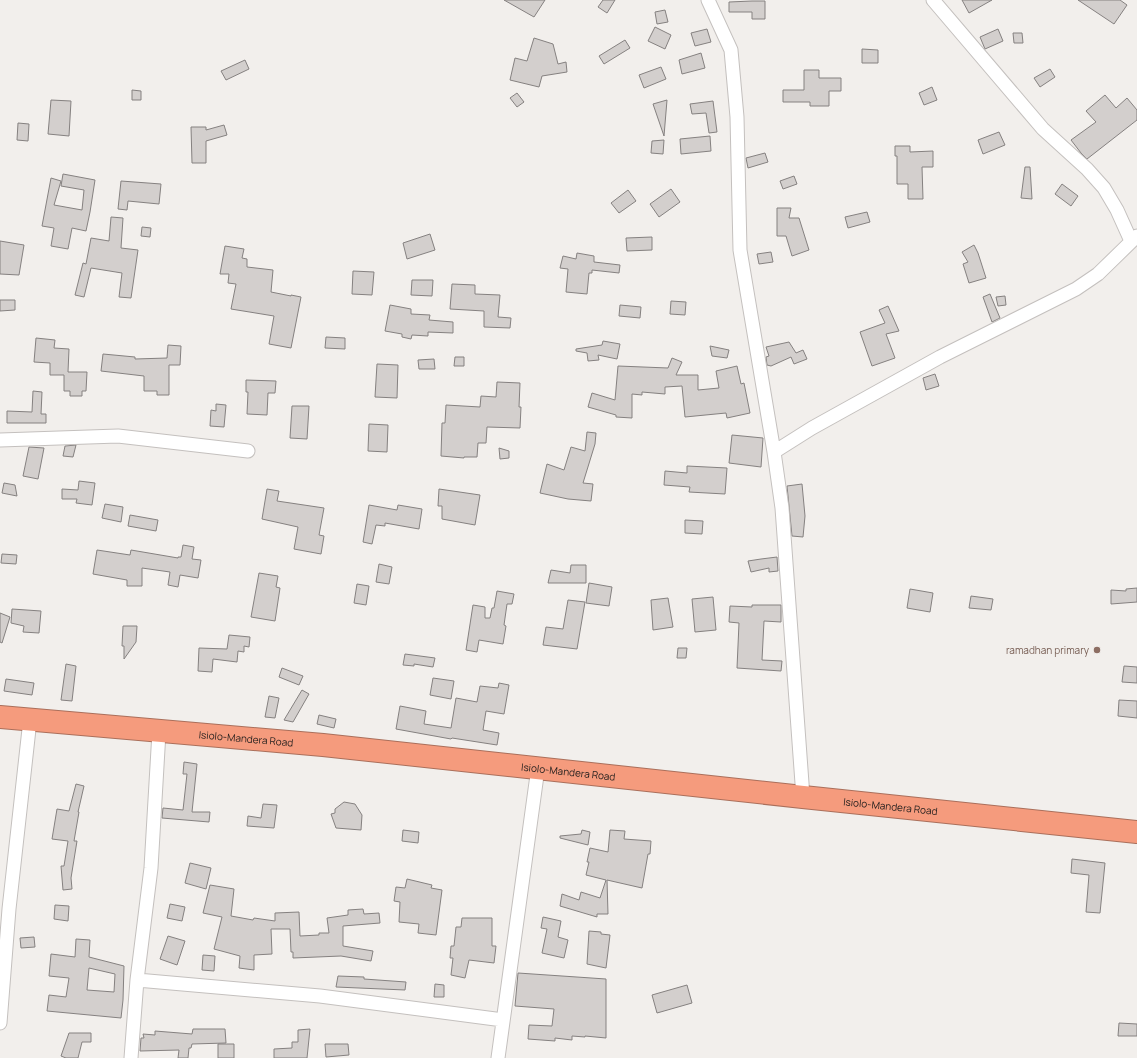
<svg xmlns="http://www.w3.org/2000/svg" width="1137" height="1058" font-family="Manrope,sans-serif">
<rect width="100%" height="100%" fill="#f2efec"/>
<path fill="#d3cfcd" stroke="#858180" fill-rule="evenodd" d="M504 0H545L534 17Z
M603 0H615L607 13 598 7Z
M962 0H992L969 13Z
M1078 0H1120L1127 5 1114 24Z
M752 1H765V19H752V12H729V2Z
M665 10 668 22 657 24 655 12Z
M655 27 671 35 665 49 648 41Z
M707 29 711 42 695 46 691 33Z
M998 29 1003 41 985 49 980 37Z
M1013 33H1022L1023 43H1014Z
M534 38 553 44 558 64 566 62 567 72 542 76 539 87 510 80 515 58 527 61Z
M625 40 630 48 604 64 599 56Z
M862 49 878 50V63H862Z
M701 53 705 68 682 74 679 60Z
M245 60 249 69 226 80 221 71Z
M661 67 666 79 644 88 639 75Z
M1050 69 1055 77 1040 87 1034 78Z
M804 70H819V78H841V91H829V106H810V102H783V90H804Z
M932 87 937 100 924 105 919 93Z
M132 90 141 91V100H132Z
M517 93 524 102 517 107 510 98Z
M1105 95 1116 108 1127 98 1137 110V120L1087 159 1081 153 1071 140 1096 122 1086 111Z
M51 100 71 101 69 136 48 134Z
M667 100 664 136 653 104Z
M713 101 717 132 709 133 706 113 692 114 690 104Z
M18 123 29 124 28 141 17 140Z
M224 125 227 135 206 141V163H192L191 127H206V130Z
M999 132 1005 145 983 154 978 140Z
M710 136 711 151 681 154 680 139Z
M664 140 663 154 651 153 652 141Z
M895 146H910V152L933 151V167H922L923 199H908V184H897V156H895Z
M765 153 768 162 748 168 746 158Z
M1025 167H1030L1032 199 1021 198Z
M63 174 95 180 90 212 86 231 72 228 68 249 51 246 54 228 42 226 51 178 61 181 54 205 82 210 84 190 61 186Z
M794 176 797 184 783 189 780 181Z
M121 181 161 184 159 204 128 201 127 210 118 209Z
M1062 184 1078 196 1071 206 1055 194Z
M671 189 680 202 659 217 650 204Z
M628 190 636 201 619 213 611 203Z
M777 208H791L789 218H799L809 250 792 256 786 236H777Z
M867 212 870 222 848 228 845 217Z
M111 217 123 218 121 248 138 250 131 298 119 297 122 273 91 268 84 297 75 295 83 263 86 264 91 238 109 241Z
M142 227 151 228 150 237 141 236Z
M430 234 435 250 407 259 403 243Z
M652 237V250L627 251 626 238Z
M0 241 24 245 19 275 0 274Z
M974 245 978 253 986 278 969 283 963 264 968 262 962 252Z
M225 246 244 249 242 258 247 259V267L273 270 271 292 291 296V295L301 297 291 348 269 344 274 316 231 309 236 284 228 283 229 274H220Z
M771 252 773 262 759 264 757 254Z
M577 253 594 256V262L620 265 619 273 592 270V273H589L587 294 566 292 568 269 560 268 563 256 576 259Z
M353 271 374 272 372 295 352 294Z
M412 280H433L432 296 411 295Z
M452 284 475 285V294L500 295 498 317 511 318 510 328 484 327V311L450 309Z
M990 294 1000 318 992 322 983 297Z
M1005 296 1006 305 998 306 996 297Z
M0 300H15V310L0 311Z
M671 301 686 302 685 315 670 314Z
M390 305 411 309V314L430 315 429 320 453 322V333L428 332V336L412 335 411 339 402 337V334L385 331Z
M620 305 641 307 640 318 619 316Z
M888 306 899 331 886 334 895 358 872 366 860 332 885 323 879 310Z
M326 337 345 338V349L325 348Z
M36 338 55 340 54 348 69 349 68 372H87L86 391H82V396H70V391H64V375H50V363L34 362Z
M603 341 620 344 617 359 598 355 599 360 588 361 587 353 576 351V349L602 345Z
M789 342 796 353 803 350 807 359 794 364 791 357 771 366 767 365 766 357 769 356 766 347Z
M168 345 181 346 180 365H169V395H157V391H144V376L101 371 103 354 135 357V359L167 358Z
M710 346 729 350 727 358 712 356Z
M455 357H464V366H454Z
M672 358 682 362 676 375H698V390L719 388 716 371 737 366 741 384 744 383 750 413 727 418 726 413 685 417 682 386 665 387V394L642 392V395L632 394V418L616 417V415L588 407 592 393 615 400 618 366 668 368Z
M434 359 435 369H419L418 360Z
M377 364 398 365 397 398 375 397Z
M935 374 939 386 926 390 923 378Z
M246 380 276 381 275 393H268L267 415 247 414 248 392H246Z
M497 382 520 383 519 407H521L520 428 487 427 486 443H478L477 457H464V458L441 456 442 423H445L446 405 480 407 481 396 496 397Z
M33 391 42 392 41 414H46V423H7V411L32 412Z
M216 404 226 405 224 427 210 426 211 410 216 411Z
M292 406H309L307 439 290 438Z
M369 424 388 425 387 452 368 451Z
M587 432 596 433 595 444 583 483 593 484 591 501 568 499 540 493 547 464 564 470 571 447 585 451Z
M732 435 763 438 761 467 729 463Z
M76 445 73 457 63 456 65 446Z
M29 447 44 448 38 479 23 476Z
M499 448 509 451V458L500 459Z
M687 466 727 468 725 494 689 492 690 487 664 485 665 471 687 473Z
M79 481 95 483 92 505 76 503 77 499H62V489L78 490Z
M4 483 15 485 17 496 2 493Z
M802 484 805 516 803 537 792 536 787 486Z
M267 489 279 491 277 501 324 508 319 535 324 536 321 554 294 549 298 527 262 519Z
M439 489 480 495 475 525 442 519V506H438Z
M105 504 123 507 121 522 102 518Z
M369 505 397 510 398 505 422 509 419 529 385 523V526L376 525 372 544 363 542Z
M130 515 158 520 156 531 128 526Z
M685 520 703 521 702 534 685 533Z
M183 545 194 547 192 559 201 560 198 578 180 575 178 587 168 585 170 572 142 568V586H127V580L93 574 97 550 130 555 131 550 178 558V557H181Z
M2 554 17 555 16 564 1 563Z
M777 557 778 571 769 572V568L751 572 748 561 761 559Z
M379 564 392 567 389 584 376 582Z
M571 565H586V583H548L551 570 570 573Z
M259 573 278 576 276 587 280 588 275 621 251 617Z
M589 583 612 587 609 606 586 603Z
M357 584 369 586 366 605 354 603Z
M1137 588V602L1111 604V590L1126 591V589Z
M910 589 933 593 930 612 907 608Z
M497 591 514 594 512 604H507L504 625 506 626 503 644 479 640 477 652 466 650 473 605 485 607V618H490L492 608H494Z
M971 596 993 599 991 610 969 608Z
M713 597 716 630 695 632 692 599Z
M668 598 673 627 653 630 651 600Z
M568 600 585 602 577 649 543 645 546 627 563 629Z
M752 605H781V622L764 621 762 660 782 661 781 671 737 668 739 623 729 622 730 606 752 607Z
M12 609 41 611 39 633 23 632 24 626 11 623Z
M0 613 10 617 2 643 0 642Z
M123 626H137L136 642 124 659V646H122Z
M229 635 250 637 249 647 244 646V652L238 651 237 662 213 659 212 672 198 671 199 648 227 649Z
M678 648H687L686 658H677Z
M405 654 435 658 433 667 414 664V666L403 665Z
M66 664 76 666 72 701 61 700Z
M1124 666 1137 667V683L1122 682Z
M282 668 303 676 299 685 279 677Z
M433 678 454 681 451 699 430 695Z
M6 679 34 683 32 695 4 691Z
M499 683 509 685 504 714 486 711 483 730 499 733 497 745 452 738 451 739 396 729 400 706 426 711 424 724 451 728 456 698 477 702 480 686 498 688Z
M302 690 309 694 293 722 284 720Z
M269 696 279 698 275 718 265 717Z
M1119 700 1137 701V718L1118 716Z
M319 715 336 719 334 728 317 724Z
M184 762 197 764 192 812H210L209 822 162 818 163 808 183 810 187 774H183Z
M76 784 84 786 78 812H79L74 841H77L71 878 72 889 63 890 61 866H64L68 841 52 839 57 809 69 811Z
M344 802 355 804 362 815 361 830 336 828 331 814 335 813V809Z
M263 804 277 805 274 828 247 826 248 816 261 818Z
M403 830 419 832 418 843 402 841Z
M582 830 590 832 588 845 560 838V836L581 834Z
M610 830 625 831 624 839 651 841 650 854H648L642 888 607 880 608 914H597V917L560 906 562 894 579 900 581 892 600 898 606 880 586 875 589 862H587L590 848 608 852Z
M1072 859 1105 863 1100 913 1086 912 1089 875 1071 873Z
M190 863 211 868 206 889 185 883Z
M407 879 432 885 431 888 442 890 436 935 418 933 419 924 399 922 400 902 394 901 396 887 405 888Z
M210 885 234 889 231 916 253 920 254 918 275 921V913L299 912 300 936 319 935V933H329L327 918 348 915V910L363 909 364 914 379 913 380 923 343 926V946L373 951 371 961 341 956 293 958V952H291L290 929H271L272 954 254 955V970L239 968 240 956 214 949 222 917 203 913Z
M170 904 185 907 182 921 167 918Z
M55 905 69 906 68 921 54 919Z
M543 917 561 921 558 937 568 940 564 958 542 953 547 929 541 928Z
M462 918H492V946H496L494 963 469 960 465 978 451 975 453 958H450L451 946H454L456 927H461Z
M589 931 601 932V934L610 935 606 968 587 964Z
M168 936 185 941 177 965 160 959Z
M34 937 35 947 21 948 20 938Z
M76 939 90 940 89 957 124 966 123 1000 121 1018 47 1011 49 995 66 997 69 978 49 976 51 954 75 957ZM89 968 115 974 114 992 87 990Z
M203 955 215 956 214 971 202 970Z
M518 973 606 979V1038L585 1036V1037L572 1036V1040L555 1038V1041L528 1039 529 1025 552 1026 554 1009 515 1006Z
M338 976 364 977V979L406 982 405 990 336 987Z
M435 984 444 985V997H434Z
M687 985 692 1003 657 1013 652 995Z
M1119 1023 1137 1024V1036H1118Z
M193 1029H225L226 1043 192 1044 191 1048H189L188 1058H178L179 1050 140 1051 141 1038H144L143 1034 155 1035V1031L192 1034Z
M310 1029 307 1058H274V1049L292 1048V1042H298V1030Z
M69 1033H91V1042H82L78 1058H66L61 1056Z
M218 1044H234V1058H218Z
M325 1044H348L349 1055 326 1057Z"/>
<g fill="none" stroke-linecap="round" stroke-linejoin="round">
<defs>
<path id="street" d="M708 0 731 50 737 117 740 250 774 452 782 508 803 797
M933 0 1043 129 1087 169 1104 188 1117 210 1131 241
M0 440 118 436 248 451
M774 452 812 428 940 357 1076 289 1098 274 1137 236
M137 980 320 996 503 1020
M0 1023 9 909 30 720
M131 1058 137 980 151 868 159 732
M498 1058 538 768"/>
<g id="highway">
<path id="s1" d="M0 717 323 745 803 797 1137 832"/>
</g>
</defs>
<use href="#street" stroke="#c4c0be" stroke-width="15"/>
<use href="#highway" stroke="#aa6f5b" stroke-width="24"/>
<use href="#street" stroke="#fff" stroke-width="13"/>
<use href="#highway" stroke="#f59b7d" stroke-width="22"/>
</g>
<circle fill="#8d6e63" stroke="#f2efec" stroke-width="1.5" cx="1097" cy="650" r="4"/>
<g text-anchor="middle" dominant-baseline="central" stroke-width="4" stroke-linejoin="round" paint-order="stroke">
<g font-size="10" fill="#785e54" stroke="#f2efec" text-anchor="end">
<text x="1089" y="650">ramadhan primary</text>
</g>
<g font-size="10" fill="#1f1d1c" stroke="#f2efec">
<text stroke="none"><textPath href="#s1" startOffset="247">Isiolo-Mandera Road</textPath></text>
<text stroke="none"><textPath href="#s1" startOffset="571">Isiolo-Mandera Road</textPath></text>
<text stroke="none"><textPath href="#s1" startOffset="895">Isiolo-Mandera Road</textPath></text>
</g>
</g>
</svg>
